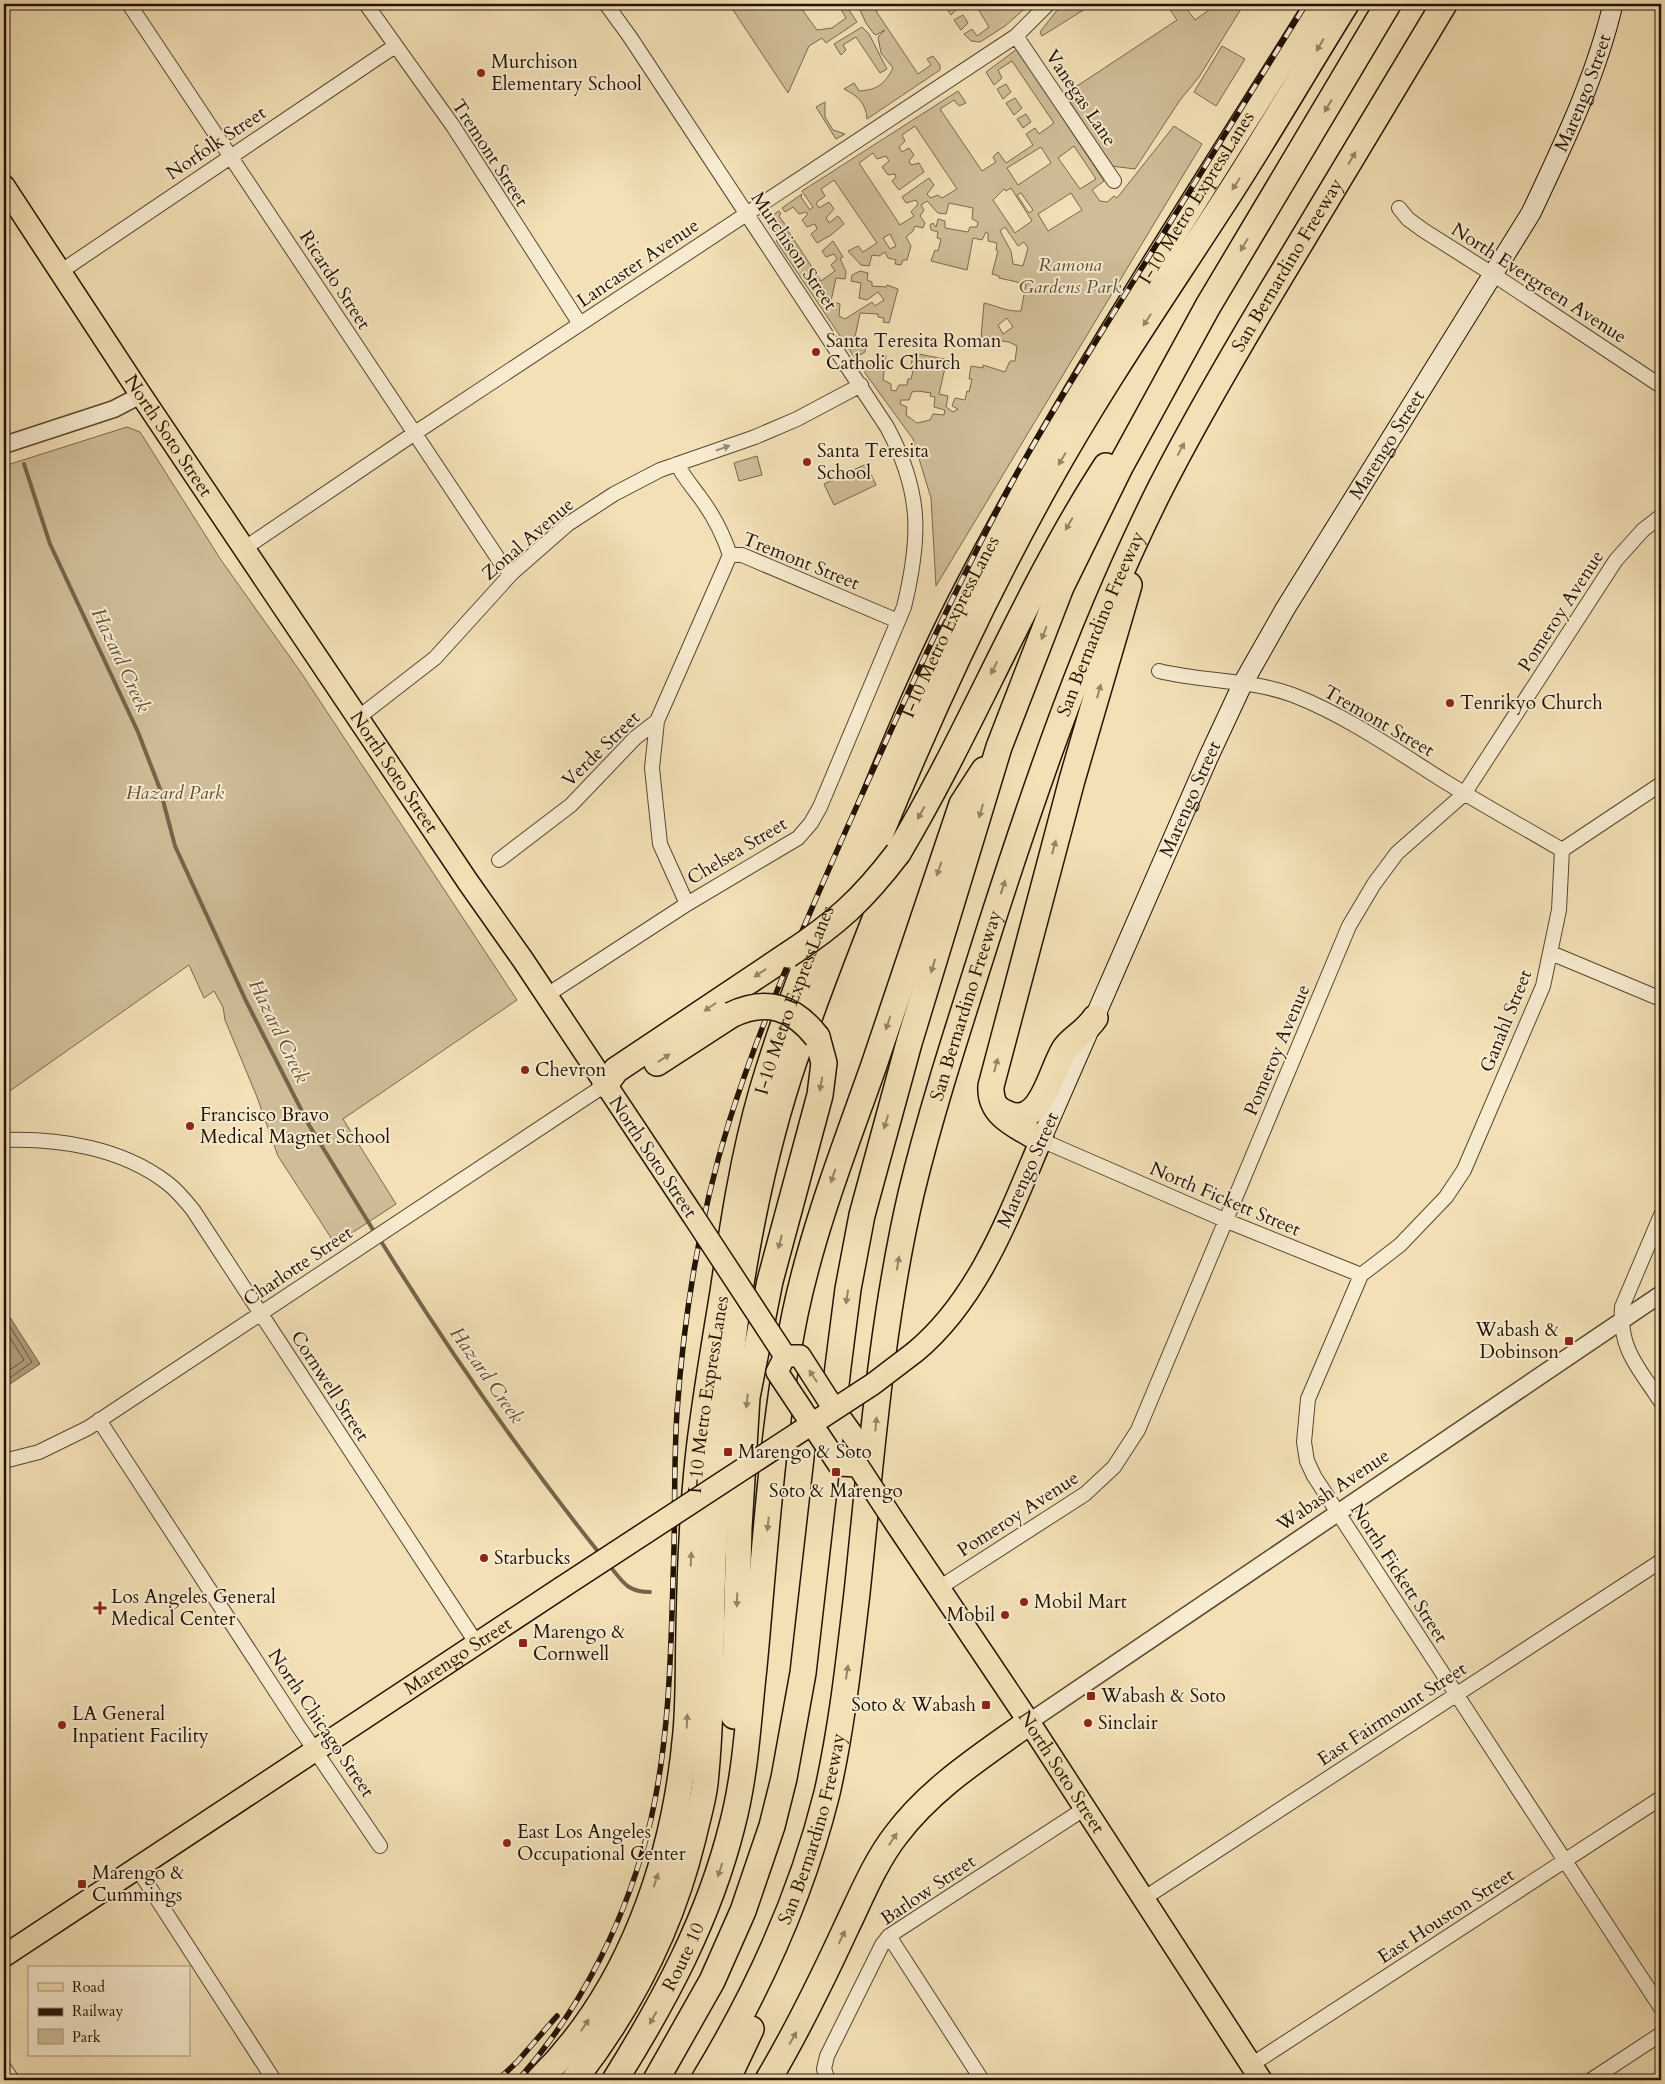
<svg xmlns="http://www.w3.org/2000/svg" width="1665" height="2084" font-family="Cardo,serif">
<rect width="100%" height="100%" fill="#f3e0b6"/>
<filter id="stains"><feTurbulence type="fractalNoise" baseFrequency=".004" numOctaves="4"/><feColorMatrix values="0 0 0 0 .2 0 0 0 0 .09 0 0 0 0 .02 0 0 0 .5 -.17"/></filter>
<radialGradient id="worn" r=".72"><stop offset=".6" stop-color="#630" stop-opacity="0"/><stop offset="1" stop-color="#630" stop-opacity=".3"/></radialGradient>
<path fill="#cfbd98" stroke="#78684e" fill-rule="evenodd" d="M729 4H807L803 11 817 30 832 28 846 18 838 4H845L857 22 826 43 822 38 809 46 788 93Z
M859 4H887L876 11 918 74 931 65 927 59 933 56 940 65V70L867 119C866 103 858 96 844 89L854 83 859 91C877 90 885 84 893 68L881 53 878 37 885 30 876 35 874 34 866 23 858 6Z
M943 4H955L958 8 951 15Z
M975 4H1030L1005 26 980 42 971 41 964 34 972 29 977 36 989 27Z
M1062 4H1093L1042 36 1040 32Z
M1166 4H1183L1195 20 1209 10 1206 4H1244L1199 77 1180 100 1135 169 1111 166 1065 94 1177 20Z
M963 15 968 23 961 30 954 20Z
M862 27 869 34 887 69 880 73 856 37 843 45 846 50 841 55 834 44Z
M1222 46 1245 59 1216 106 1194 92Z
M1017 49 1104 181 1092 190 1100 201 1107 202 1114 196 1117 198 1174 126 1202 144 936 586 931 498 913 439 865 373V369L886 355 883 380 891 384V390L896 391 899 385H907L908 379H911L914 367 911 366 913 353 950 360 948 369 945 368 939 394 948 396 946 407 953 412 958 409 952 406 955 398 965 400 967 391 969 392 972 379H969L971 366 983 368V365L1005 372 1010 361H1015L1017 346 1009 342 981 338 984 303C998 306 1007 312 1021 311L1026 284 999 278V276L992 274 998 251 996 250 997 243 988 241V233L986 232 982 240 973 238 967 270 931 261 935 250 938 251 941 239 937 238 938 232 931 230 930 225 933 223 936 227 938 219 945 221V228L968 232 970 227H977L978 222 972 219 973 208 949 203 946 214 938 213 927 201 921 205 924 210 920 216 925 223 923 228 915 226 913 231 906 237 911 246 907 260H903L901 265 895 264 896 260 888 258 885 252 879 256 872 255 869 266 861 265 848 251 858 246 863 252 877 243 834 180 821 189 825 196 816 203 819 208 829 202 834 209 826 218 829 223 838 216 844 224 831 235 817 243 811 234 817 229 815 224 807 227 802 220 808 214 806 212 799 214 793 207 785 212 782 208 802 194 801 197 810 210 813 207 802 191 958 91 966 103 959 106 954 100 940 109 982 171 996 162 993 157 998 152 1006 163 1033 145 1026 134 1035 128 1039 134 1054 123 1012 61 998 70 1002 78 994 85 986 72ZM915 126 957 189 942 198 938 195 930 198 927 194 934 185 929 178 902 197 906 203 916 200 918 204 911 212 914 216 900 225 859 163 873 153 877 159 886 156 889 161 882 167 888 175 895 174 896 177 892 181 899 190 924 172 919 163 911 165 909 161 914 155 909 148 902 152 899 147 905 141 902 135ZM1074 146 1096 179 1080 189 1058 158ZM1041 147 1051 163 1018 185 1007 168ZM1011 188 1032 221 1015 233 993 200 1004 189 1006 191ZM1021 193 1033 210 1029 213 1017 195ZM1071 193 1082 210 1048 231 1038 214ZM1005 227 1018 246 1024 242 1028 248 1023 266 1013 264 1011 251 1000 231ZM890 234 896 246 890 249 883 238ZM1007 318 1013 327 1003 334 998 325ZM918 391 931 393 930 396 935 397 934 407 945 410 944 415 933 414 930 420 917 423 906 415 907 407 900 404 901 400H909L912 392Z
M1006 84 1011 92 1003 99 997 89Z
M1015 98 1022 108 1014 115 1006 103Z
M825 102V117L833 130 845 134 836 139 816 107Z
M1026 114 1031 122 1023 128 1017 119Z
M779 211 781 214 779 216 789 230 777 239 765 220Z
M789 232 821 281 835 271 831 265 837 259 834 254 826 257 822 251 833 241 843 257 840 258 846 272 845 279 836 278 831 301 840 304 839 316 845 319 872 302 875 306 884 300 878 292 867 300 859 298 861 283 851 281 852 275 860 271 868 273 867 280 872 282V286L886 287 887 285 898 289 889 323 883 322 884 318 878 317V314L860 313 855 337 866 343 865 352 855 358 776 241Z
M127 427 140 432 221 560 302 674 517 1000 343 1119 396 1204 335 1244 278 1156 257 1097 225 1020 223 1007 214 991 204 998 189 965 4 1095V466Z
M757 456 762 475 739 481 734 463Z
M866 464 876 485 834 505 824 484Z"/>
<path fill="#ac9a79" stroke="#75644a" d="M4 1308 40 1364 4 1388Z"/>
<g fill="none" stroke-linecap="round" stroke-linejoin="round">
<path stroke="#67563e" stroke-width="1" d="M4 1317 32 1362 4 1382
M4 1328 24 1360 4 1374"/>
<path stroke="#75644a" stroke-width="4" d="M24 464 50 544 138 732 160 789 175 846 246 1001 309 1125 375 1233
M379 1238C447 1348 520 1454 600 1554
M609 1565C623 1582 627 1592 650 1592"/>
<defs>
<path id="minor" d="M129 4 503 566 512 573
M366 4 453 126 580 324
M1016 36 1114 181
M1399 208 1408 219 1423 230 1494 275 1661 386
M60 272 395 46
M677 464C683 476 691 485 699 496 712 513 723 534 730 555H742L898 621
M245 548 415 433 1016 36 1048 4
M1159 671C1203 682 1250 679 1293 695 1347 716 1395 750 1444 781 1483 805 1523 827 1562 850
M359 717 435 658 512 573 568 524 614 494 660 470 755 437 797 419 861 385
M657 721 652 768 660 844 687 904
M1661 784 1562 850 1559 910 1543 986 1464 1170 1446 1197 1400 1245 1361 1275 1308 1399 1304 1442 1307 1461 1314 1476 1661 2008
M499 860 571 805 635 738 657 721 730 555
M1551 953 1661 999
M547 995 687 904 798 838 811 823 820 807 904 607C921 537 922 492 887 427L630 37 606 4
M4 1140C59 1138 121 1148 166 1182 177 1190 185 1200 193 1210L477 1644
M1041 1140 1227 1221 1361 1275
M1661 1215 1622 1307C1619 1350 1639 1368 1661 1402
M99 1420 299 1727 380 1846
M4 1461 39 1452 88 1428 605 1085
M939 1588 1085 1494 1114 1467 1138 1430 1349 926 1374 884 1397 853 1464 794 1616 560 1643 530 1661 516
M137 1868 274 2080
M1143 1899 1661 1561
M889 1936 982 2080
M1251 2065 1661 1798
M4 2068 12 2080
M828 2080 824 2069 827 2056 882 1945 889 1936 1084 1809
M1591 2080 1661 2034"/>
<path id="tertiary" d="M4 445 114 409 141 395
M1029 1722 1661 1294"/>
<g id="secondary">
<path id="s1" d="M1041 1140 1208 758 1243 683 1285 609 1531 213C1563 145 1596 77 1613 4"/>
</g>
<g id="primary">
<path id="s2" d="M4 186 141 395 468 882 523 960 692 1214"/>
<path d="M915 1352C979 1299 1009 1215 1041 1140"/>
<path d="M834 1409 862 1448 858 1466"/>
<path id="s3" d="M896 1524 1029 1722 1261 2080"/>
<path id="s4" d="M4 1956 561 1588"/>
</g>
<g id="motorway">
<path d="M898 853C973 727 1026 589 1106 466"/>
<path d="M657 1063 731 1015"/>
<path d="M605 1085 616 1070 788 955"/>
<path d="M997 1108C1041 1139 1049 1072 1065 1048 1073 1037 1086 1032 1095 1018"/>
<path d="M1041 1140C1018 1126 989 1116 991 1086L1072 780 1129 585"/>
<path d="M734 1716 739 1528 747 1397 770 1281 820 1095 824 1063 817 1037"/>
<path id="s5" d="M539 2080C631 1989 675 1858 686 1732 689 1698 688 1664 689 1630 690 1573 692 1516 698 1460 704 1404 714 1348 723 1292 733 1224 743 1157 762 1091 783 1019 812 948 840 878 880 780 919 681 968 587 1072 386 1199 196 1318 4"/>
<path d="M574 2080C631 2007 671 1929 693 1838 697 1820 703 1801 705 1783 714 1696 709 1609 715 1523 726 1373 743 1220 789 1076 810 1012 835 948 860 885 914 748 974 614 1046 485 1103 382 1170 286 1233 188 1272 127 1308 65 1346 4"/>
<path id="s6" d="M615 2080C665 2000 709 1918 732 1826 746 1773 748 1720 754 1667 765 1551 772 1428 795 1314 813 1228 845 1147 874 1065 904 978 932 891 962 804L984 770"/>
<path d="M656 2080 712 1981 743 1911 772 1826 784 1778 803 1673 838 1367 848 1289 862 1215 909 1043 999 747 1061 587 1120 467 1208 306 1388 4"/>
<path id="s7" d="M704 2080C758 1991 802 1894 827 1793 842 1727 849 1660 857 1593 871 1460 881 1324 911 1194 933 1103 963 1014 991 925 1038 779 1088 635 1156 497 1191 427 1231 359 1271 292 1328 196 1387 100 1444 4"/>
<path d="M727 2080 751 2029"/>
<path d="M768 2080C797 2031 822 1980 846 1928 861 1897 875 1862 896 1835 931 1788 982 1756 1029 1722"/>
</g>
</defs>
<use href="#minor" stroke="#564630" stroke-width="16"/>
<use href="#tertiary" stroke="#564630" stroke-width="19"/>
<use href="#secondary" stroke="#221303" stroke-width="21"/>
<use href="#primary" stroke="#221303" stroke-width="24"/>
<use href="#motorway" stroke="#221303" stroke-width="28"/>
<use href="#minor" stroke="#f7ebd0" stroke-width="14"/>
<use href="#tertiary" stroke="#f7ebd0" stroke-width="16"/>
<use href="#secondary" stroke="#f7ebd0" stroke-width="19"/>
<use href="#primary" stroke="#f3e0b6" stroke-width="21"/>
<use href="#motorway" stroke="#f3e0b6" stroke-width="25"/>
<defs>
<path id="rail" d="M498 2080 517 2062 557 2016
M518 2080C583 2007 629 1914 651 1819 671 1731 671 1638 674 1548 675 1503 674 1457 677 1412 684 1314 700 1215 729 1122 760 1024 802 931 843 837 899 712 954 588 1020 468 1061 396 1106 325 1150 255 1202 171 1254 88 1306 4"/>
</defs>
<use href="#rail" stroke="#221303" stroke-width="5.5"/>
<use href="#rail" stroke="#f7ebd0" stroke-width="4" stroke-dasharray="11" stroke-linecap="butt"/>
<defs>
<path id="primary-bridge" d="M692 1214 785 1356
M785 1356 777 1372 839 1465 858 1466 896 1524
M785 1356H800L834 1409
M561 1588 873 1384 915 1352"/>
<path id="motorway-bridge" d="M788 955C837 923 863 899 898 853
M731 1015C766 998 794 1007 817 1037"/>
</defs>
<use href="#primary-bridge" stroke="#221303" stroke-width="24" stroke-linecap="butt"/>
<use href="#motorway-bridge" stroke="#221303" stroke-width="28" stroke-linecap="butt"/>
<use href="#primary-bridge" stroke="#f3e0b6" stroke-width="21"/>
<use href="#motorway-bridge" stroke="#f3e0b6" stroke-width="25"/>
</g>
<defs><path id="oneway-solid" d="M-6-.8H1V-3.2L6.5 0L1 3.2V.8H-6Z" transform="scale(1.25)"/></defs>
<g fill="#958465">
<use href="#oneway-solid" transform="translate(1320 45) rotate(121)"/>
<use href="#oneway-solid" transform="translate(1328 106) rotate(121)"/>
<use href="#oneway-solid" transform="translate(1352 158) rotate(-59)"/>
<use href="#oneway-solid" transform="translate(1236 184) rotate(123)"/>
<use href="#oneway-solid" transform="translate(1244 245) rotate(121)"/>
<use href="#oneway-solid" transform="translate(1147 320) rotate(123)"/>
<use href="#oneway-solid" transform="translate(1181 449) rotate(-62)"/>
<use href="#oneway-solid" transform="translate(1062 459) rotate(121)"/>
<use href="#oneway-solid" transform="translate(1069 524) rotate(120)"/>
<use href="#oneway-solid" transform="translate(1044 633) rotate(111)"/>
<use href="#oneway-solid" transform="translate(994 668) rotate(116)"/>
<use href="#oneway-solid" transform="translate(1099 691) rotate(-74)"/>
<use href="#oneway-solid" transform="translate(981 811) rotate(106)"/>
<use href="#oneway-solid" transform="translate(921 813) rotate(119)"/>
<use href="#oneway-solid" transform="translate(1054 847) rotate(-75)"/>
<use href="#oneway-solid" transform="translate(939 869) rotate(109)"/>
<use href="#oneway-solid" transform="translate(1003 887) rotate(-72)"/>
<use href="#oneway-solid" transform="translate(933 966) rotate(107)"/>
<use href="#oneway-solid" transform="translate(760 973) rotate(147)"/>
<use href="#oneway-solid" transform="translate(710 1007) rotate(145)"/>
<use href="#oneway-solid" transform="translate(888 1023) rotate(108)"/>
<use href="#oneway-solid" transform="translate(664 1058) rotate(-33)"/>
<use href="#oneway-solid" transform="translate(996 1065) rotate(-75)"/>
<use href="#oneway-solid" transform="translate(821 1084) rotate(100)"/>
<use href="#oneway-solid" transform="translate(886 1122) rotate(106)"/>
<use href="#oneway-solid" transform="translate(833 1176) rotate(109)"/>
<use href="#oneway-solid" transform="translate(780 1242) rotate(105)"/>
<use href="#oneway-solid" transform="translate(898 1263) rotate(-81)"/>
<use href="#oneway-solid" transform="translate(847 1297) rotate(98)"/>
<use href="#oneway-solid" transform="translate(813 1376) rotate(-123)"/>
<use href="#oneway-solid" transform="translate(747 1401) rotate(96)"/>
<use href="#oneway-solid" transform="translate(876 1424) rotate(-84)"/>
<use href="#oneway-solid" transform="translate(768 1524) rotate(96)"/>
<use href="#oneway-solid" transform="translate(691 1559) rotate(-87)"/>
<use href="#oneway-solid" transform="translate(737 1600) rotate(92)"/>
<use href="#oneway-solid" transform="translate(847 1672) rotate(-82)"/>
<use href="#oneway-solid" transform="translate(687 1721) rotate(-88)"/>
<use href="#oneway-solid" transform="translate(893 1839) rotate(-56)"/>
<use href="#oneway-solid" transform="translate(720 1870) rotate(108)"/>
<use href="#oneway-solid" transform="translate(656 1880) rotate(-72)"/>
<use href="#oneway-solid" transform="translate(842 1937) rotate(-64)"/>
<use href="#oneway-solid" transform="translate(653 2018) rotate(119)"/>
<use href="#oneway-solid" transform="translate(585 2025) rotate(-57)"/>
<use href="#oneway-solid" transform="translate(793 2038) rotate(-60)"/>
</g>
<use fill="#978a74" href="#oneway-solid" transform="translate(723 448) rotate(-19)"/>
<g fill="#8f2418" stroke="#f7ebd0" stroke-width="2">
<circle cx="481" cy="73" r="5"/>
<circle cx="816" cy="352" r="5"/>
<circle cx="807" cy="462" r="5"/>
<circle cx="1450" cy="703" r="5"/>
<circle cx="525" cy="1070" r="5"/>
<circle cx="190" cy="1126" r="5"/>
<rect x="1564" y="1336" width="10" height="10" rx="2.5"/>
<rect x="723" y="1447" width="10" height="10" rx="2.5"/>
<rect x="831" y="1467" width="10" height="10" rx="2.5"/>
<circle cx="484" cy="1558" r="5"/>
<circle cx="1024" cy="1602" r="5"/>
<path d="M97.5 1600.5h5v5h5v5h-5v5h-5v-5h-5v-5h5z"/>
<circle cx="1005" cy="1615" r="5"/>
<rect x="518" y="1638" width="10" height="10" rx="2.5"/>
<rect x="1086" y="1691" width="10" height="10" rx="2.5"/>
<rect x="981" y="1700" width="10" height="10" rx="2.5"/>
<circle cx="1088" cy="1723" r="5"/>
<circle cx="62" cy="1725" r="5"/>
<circle cx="507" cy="1843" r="5"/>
<rect x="77" y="1879" width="10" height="10" rx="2.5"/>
</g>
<g text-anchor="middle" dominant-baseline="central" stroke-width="4" stroke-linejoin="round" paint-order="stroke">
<g font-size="19" fill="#221303" stroke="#f7ebd0" text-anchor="start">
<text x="491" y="62">Murchison<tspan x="491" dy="22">Elementary School</tspan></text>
<text x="826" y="341">Santa Teresita Roman<tspan x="826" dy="22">Catholic Church</tspan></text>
<text x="817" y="451">Santa Teresita<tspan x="817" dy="22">School</tspan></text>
<text x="1460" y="703">Tenrikyo Church</text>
<text x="535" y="1070">Chevron</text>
<text x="200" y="1115">Francisco Bravo<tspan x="200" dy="22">Medical Magnet School</tspan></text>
<text x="1559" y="1330" text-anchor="end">Wabash &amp;<tspan x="1559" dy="22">Dobinson</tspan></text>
<text x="738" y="1452">Marengo &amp; Soto</text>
<text x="836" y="1491" text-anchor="middle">Soto &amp; Marengo</text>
<text x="494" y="1558">Starbucks</text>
<text x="111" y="1597">Los Angeles General<tspan x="111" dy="22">Medical Center</tspan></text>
<text x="1034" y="1602">Mobil Mart</text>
<text x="995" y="1615" text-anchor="end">Mobil</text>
<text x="533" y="1632">Marengo &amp;<tspan x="533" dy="22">Cornwell</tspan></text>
<text x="1101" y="1696">Wabash &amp; Soto</text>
<text x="976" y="1705" text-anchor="end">Soto &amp; Wabash</text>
<text x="72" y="1714">LA General<tspan x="72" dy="22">Inpatient Facility</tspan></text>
<text x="1098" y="1723">Sinclair</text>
<text x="517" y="1832">East Los Angeles<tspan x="517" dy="22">Occupational Center</tspan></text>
<text x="92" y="1873">Marengo &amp;<tspan x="92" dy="22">Cummings</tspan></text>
</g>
<g font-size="19" fill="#221303" stroke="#f7ebd0">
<text stroke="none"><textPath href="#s1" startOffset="1182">Marengo Street</textPath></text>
<text transform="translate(1081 98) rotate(56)">Vanegas Lane</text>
<text transform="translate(216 143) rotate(-34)">Norfolk Street</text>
<text transform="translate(490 153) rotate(57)">Tremont Street</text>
<text stroke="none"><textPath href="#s5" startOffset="2029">I-10 Metro ExpressLanes</textPath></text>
<text transform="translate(794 251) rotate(56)">Murchison Street</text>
<text transform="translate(638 263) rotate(-34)">Lancaster Avenue</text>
<text stroke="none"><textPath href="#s7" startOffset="1925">San Bernardino Freeway</textPath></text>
<text transform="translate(335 280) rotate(57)">Ricardo Street</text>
<text transform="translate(1539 283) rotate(33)">North Evergreen Avenue</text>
<text stroke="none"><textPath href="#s2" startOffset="299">North Soto Street</textPath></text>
<text stroke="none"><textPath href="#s1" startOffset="778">Marengo Street</textPath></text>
<text transform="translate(528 539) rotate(-41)">Zonal Avenue</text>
<text transform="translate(801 561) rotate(22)">Tremont Street</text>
<text transform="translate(1561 611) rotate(-57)">Pomeroy Avenue</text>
<text stroke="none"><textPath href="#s7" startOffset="1520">San Bernardino Freeway</textPath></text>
<text stroke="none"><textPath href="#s5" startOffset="1534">I-10 Metro ExpressLanes</textPath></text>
<text transform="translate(1379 721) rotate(30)">Tremont Street</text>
<text transform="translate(601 749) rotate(-44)">Verde Street</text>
<text stroke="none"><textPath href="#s2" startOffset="704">North Soto Street</textPath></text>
<text stroke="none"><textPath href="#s1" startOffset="372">Marengo Street</textPath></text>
<text transform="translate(737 851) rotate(-31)">Chelsea Street</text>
<text stroke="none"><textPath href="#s5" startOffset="1129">I-10 Metro ExpressLanes</textPath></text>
<text stroke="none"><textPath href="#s7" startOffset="1115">San Bernardino Freeway</textPath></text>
<text transform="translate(1506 1021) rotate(-68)">Ganahl Street</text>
<text transform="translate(1277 1050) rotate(-67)">Pomeroy Avenue</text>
<text transform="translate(653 1157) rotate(56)">North Soto Street</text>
<text transform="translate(1028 1170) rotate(-66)">Marengo Street</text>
<text transform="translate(1225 1199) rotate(23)">North Fickett Street</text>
<text transform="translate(298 1266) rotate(-34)">Charlotte Street</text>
<text transform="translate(330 1386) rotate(57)">Cornwell Street</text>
<text stroke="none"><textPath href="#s5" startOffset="724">I-10 Metro ExpressLanes</textPath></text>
<text transform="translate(1333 1490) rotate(-34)">Wabash Avenue</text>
<text transform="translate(1018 1514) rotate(-33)">Pomeroy Avenue</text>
<text transform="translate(1399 1573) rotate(57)">North Fickett Street</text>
<text stroke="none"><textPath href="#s4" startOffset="544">Marengo Street</textPath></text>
<text transform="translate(1392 1714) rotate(-33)">East Fairmount Street</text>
<text transform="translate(321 1723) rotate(56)">North Chicago Street</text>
<text stroke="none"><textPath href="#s3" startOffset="298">North Soto Street</textPath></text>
<text stroke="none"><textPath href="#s7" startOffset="275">San Bernardino Freeway</textPath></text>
<text transform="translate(928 1890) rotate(-34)">Barlow Street</text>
<text transform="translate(1446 1916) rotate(-33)">East Houston Street</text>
<text stroke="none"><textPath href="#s6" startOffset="141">Route 10</textPath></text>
</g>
<g font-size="19" font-style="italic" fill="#5f4e37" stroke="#f7ebd0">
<text x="1070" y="265">Ramona<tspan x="1070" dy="22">Gardens Park</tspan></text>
<text x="175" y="793">Hazard Park</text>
</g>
<g font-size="20" font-style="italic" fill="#605038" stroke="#f7ebd0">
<text transform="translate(121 660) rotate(65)">Hazard Creek</text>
<text transform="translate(279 1031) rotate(64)">Hazard Creek</text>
<text transform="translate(487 1375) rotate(55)">Hazard Creek</text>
</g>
</g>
<rect width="1665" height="2084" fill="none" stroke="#f3e0b6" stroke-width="20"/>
<rect x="5" y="5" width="1655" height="2074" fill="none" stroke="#221303" stroke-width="2.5"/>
<rect x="10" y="10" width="1645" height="2064" fill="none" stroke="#221303"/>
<rect x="28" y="1966" width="162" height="90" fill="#f7ebd0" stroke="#a2957e"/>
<rect x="38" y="1983" width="25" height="8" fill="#f3e0b6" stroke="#a2957e"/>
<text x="72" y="1992" font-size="15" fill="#221303">Road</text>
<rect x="38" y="2008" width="25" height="8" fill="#221303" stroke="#a2957e"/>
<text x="72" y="2016" font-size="15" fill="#221303">Railway</text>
<rect x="38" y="2029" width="25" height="15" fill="#cfbd98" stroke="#a2957e"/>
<text x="72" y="2042" font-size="15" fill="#221303">Park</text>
<rect width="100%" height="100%" filter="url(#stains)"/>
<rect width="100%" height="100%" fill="url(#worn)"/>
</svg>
